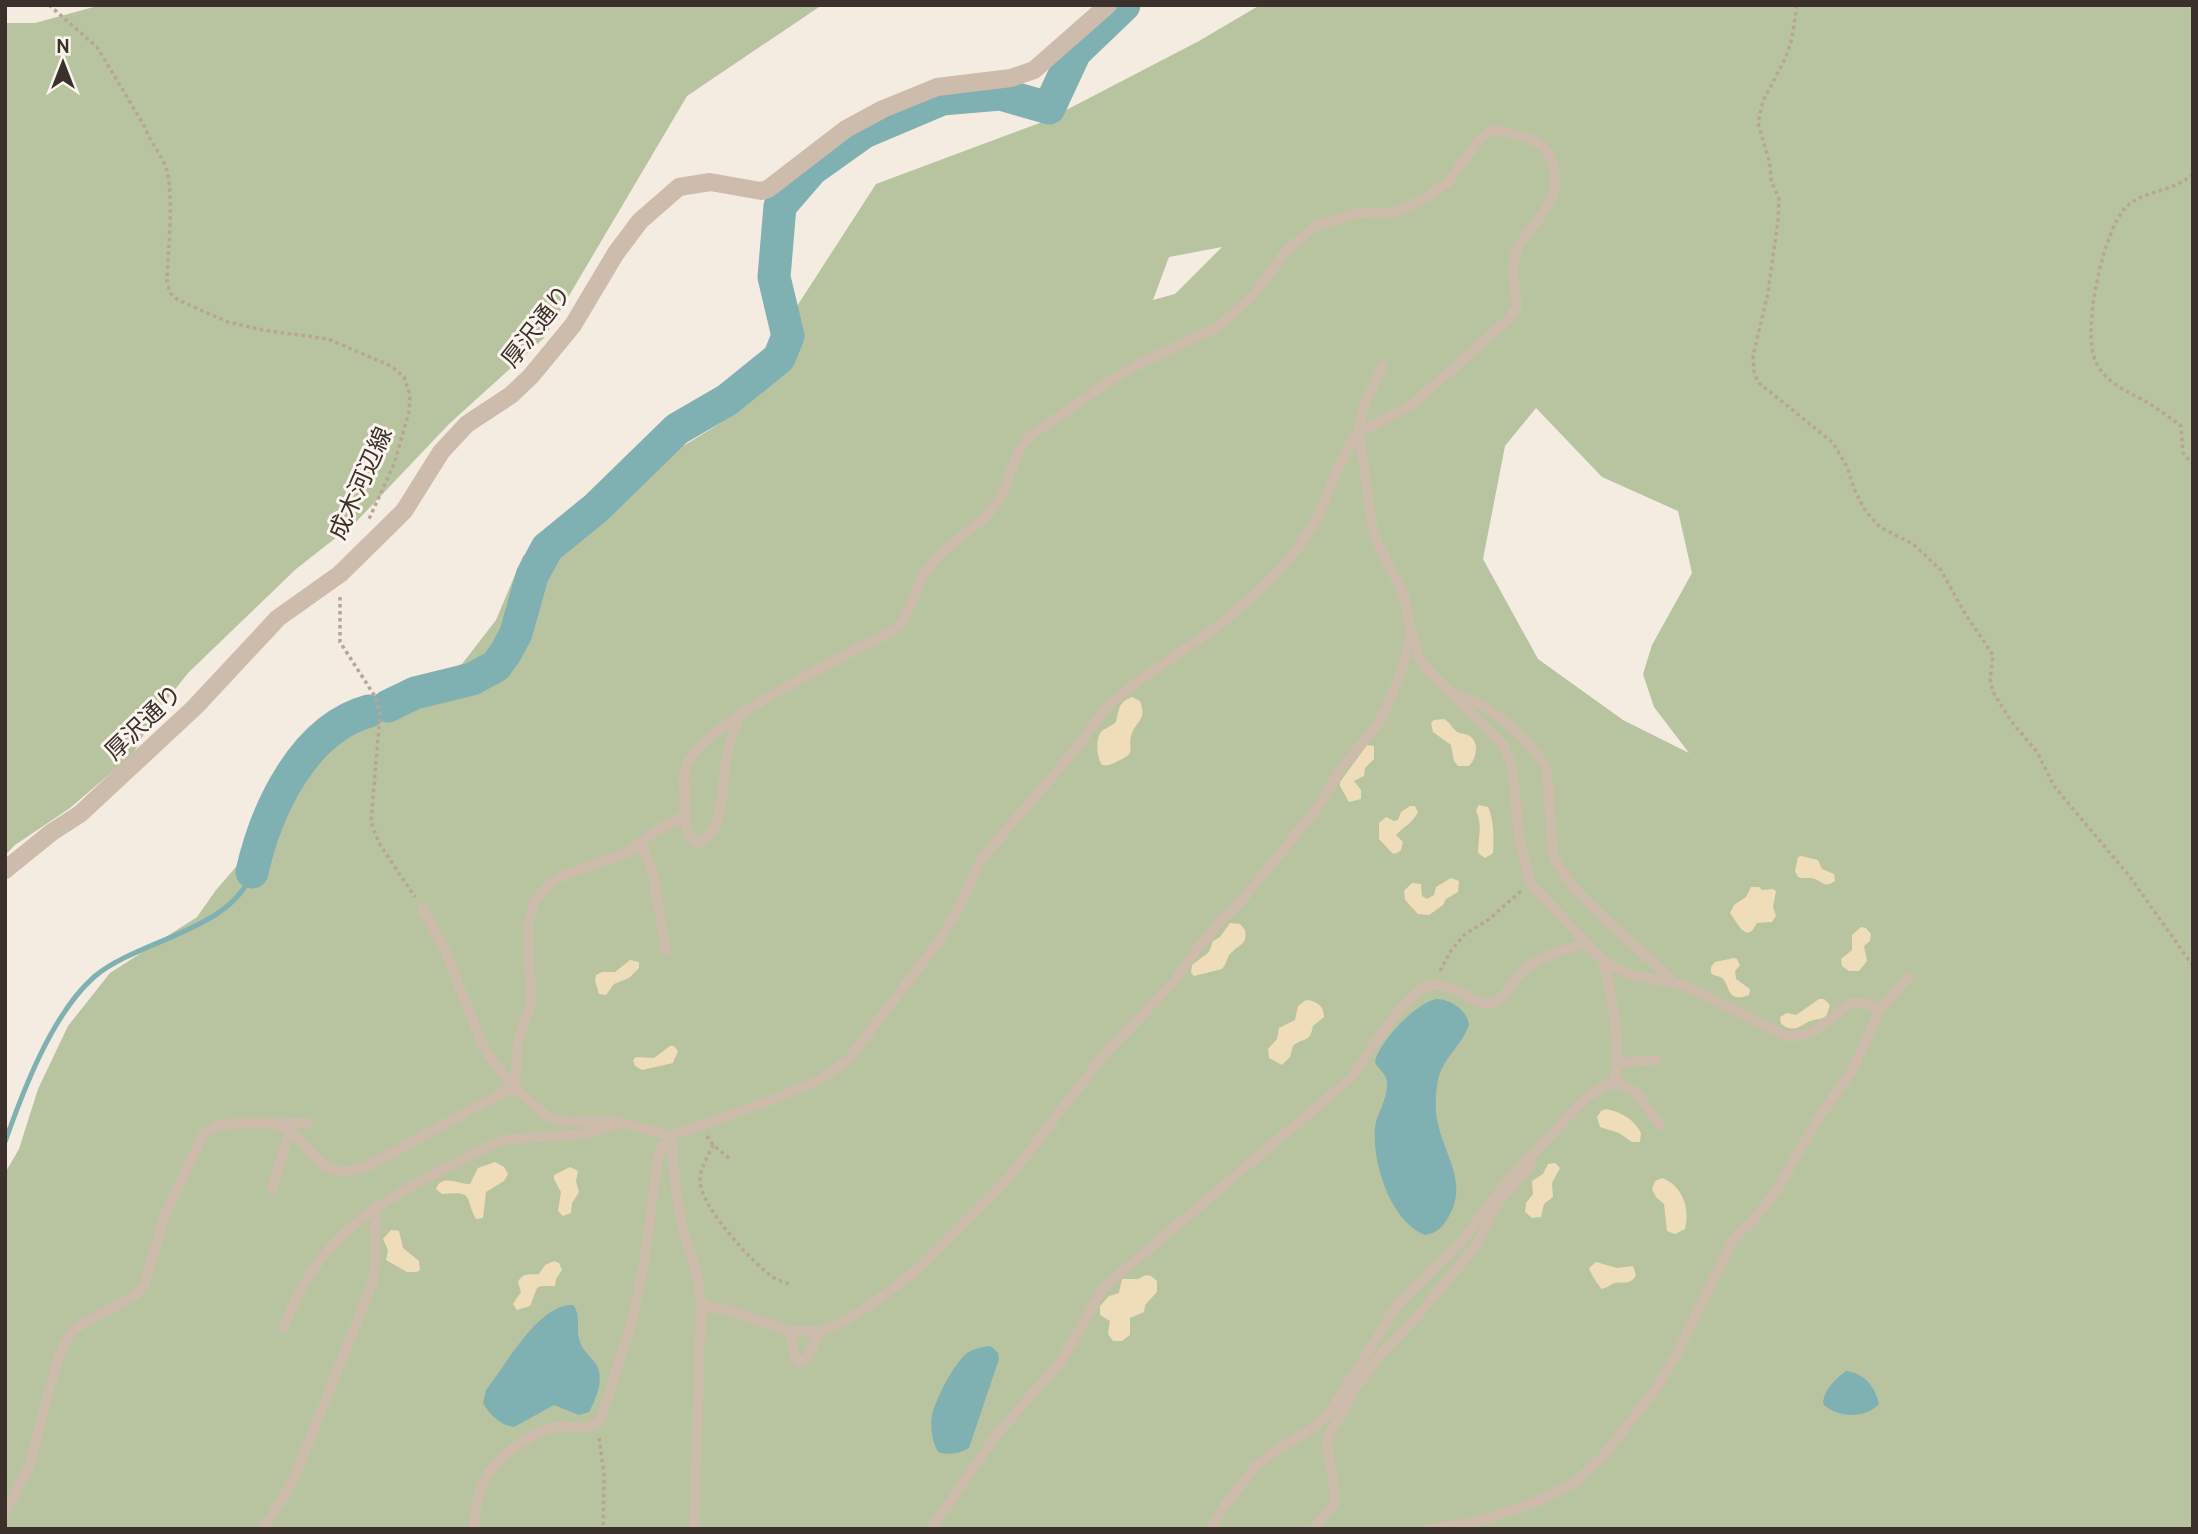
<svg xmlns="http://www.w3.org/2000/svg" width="2198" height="1534" font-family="Cabin,'Noto Sans JP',sans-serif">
<rect width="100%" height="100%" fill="#f4ebe1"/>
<path fill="#b8c4a0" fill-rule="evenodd" d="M101 5H822L687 96 544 338 449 424 356 522 296 569 188 673 154 716 133 754 70 808 15 845 5 855V23H35Z
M1260 5H2193V1529H5V1173L19 1149 38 1089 68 1026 110 973 197 917 216 890 248 853 264 817 299 755 388 692 462 664 496 620 523 556 595 501 722 422 876 184 1045 121 1199 41ZM1222 247 1175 294 1153 300 1169 257ZM1536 408 1602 477 1678 511 1692 573 1652 645 1643 674 1654 707 1689 753 1623 720 1538 659 1483 559 1505 446Z"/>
<path fill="#efdcb8" d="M1132 697 1140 701C1147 720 1138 719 1132 733 1126 749 1139 752 1118 761 1112 764 1110 766 1102 765 1097 758 1095 739 1101 732 1105 728 1112 726 1116 722 1119 710 1118 702 1132 697Z
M1444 719C1451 723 1451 727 1456 731 1460 734 1463 733 1468 735 1480 741 1477 758 1469 766H1458L1454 761 1451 745 1433 732 1431 723 1434 720Z
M1367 745 1374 746V759L1365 768 1364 776 1354 781 1361 790V799L1349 802 1340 786V782Z
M1479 805 1488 807C1494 819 1494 840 1493 853L1485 858 1478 853C1478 837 1483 826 1476 810Z
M1410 806H1415L1418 812C1413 823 1403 827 1396 835L1403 842 1401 850 1397 853 1393 854 1379 839V823L1386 817 1394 821 1398 820 1401 812Z
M1801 856 1818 860 1822 869 1834 874 1835 881C1825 888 1824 883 1815 879 1811 877 1803 879 1798 877L1795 871 1798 857Z
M1451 878 1459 881 1458 892 1446 899 1443 905 1429 915 1418 914 1405 900 1404 891 1412 883 1421 884 1422 896 1427 899 1434 895 1436 887Z
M1751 887H1759L1762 890 1773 889 1776 891 1773 907 1776 916 1772 922 1757 923 1752 931 1747 933 1741 929 1730 913 1734 905 1746 897Z
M1230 923 1240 924 1245 930C1248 945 1239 944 1231 953 1226 958 1227 964 1222 969L1194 976 1191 973 1192 965 1209 952 1213 941 1220 937Z
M1861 927 1866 928 1871 934 1870 941 1864 946 1867 961 1859 971H1849L1842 966 1841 959 1852 950V935Z
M1734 958 1737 959 1740 965 1735 971 1736 979 1750 989 1749 995C1726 1004 1730 984 1722 978 1719 976 1714 976 1711 973V967L1715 962Z
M630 960 639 962V968L629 978 614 984 606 995 599 994 595 981 596 975 602 972H615Z
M1819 999H1824L1830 1005 1826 1017C1820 1020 1813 1019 1808 1022 1798 1028 1792 1032 1781 1024L1780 1017 1787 1013 1796 1015Z
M1306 1000C1317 1001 1324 1006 1324 1017L1313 1026C1309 1045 1304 1036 1293 1046L1290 1057 1282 1065 1269 1058 1268 1049 1277 1039 1279 1028 1295 1020 1298 1006Z
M670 1046H674L678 1051 673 1063 642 1070 635 1066 633 1060 636 1057 654 1058Z
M1606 1109C1621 1112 1634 1119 1641 1133L1640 1142H1632L1619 1133 1600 1127 1597 1117 1601 1111Z
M495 1162 504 1167 508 1174 504 1181 486 1192 483 1218 476 1219C464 1198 476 1191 442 1194L436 1189C442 1173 458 1185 470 1184L478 1168Z
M1555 1163 1560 1168 1552 1183 1553 1197 1544 1204 1541 1217 1532 1218 1525 1212 1526 1203 1533 1194 1532 1181 1543 1174 1548 1164Z
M570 1167 578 1171 576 1181 579 1192 572 1203 571 1213 563 1216 558 1211 561 1192 554 1179V1175Z
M1662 1178C1683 1186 1690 1208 1685 1229L1675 1234 1667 1231 1664 1204 1656 1197 1652 1189 1655 1181Z
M391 1230 399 1231 403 1248 419 1261 420 1270 417 1272H407L386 1260 388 1250 383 1239Z
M554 1261 559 1263 562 1270 556 1279 555 1286H541L537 1288 530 1306 517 1310 513 1304 521 1292 518 1282C523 1272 530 1275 539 1274L545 1265Z
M1596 1262 1617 1268 1633 1266 1636 1275C1630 1287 1622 1280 1612 1284 1609 1286 1606 1288 1602 1289 1600 1288 1589 1271 1589 1268Z
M1146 1275 1151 1276 1157 1281V1292L1145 1305 1144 1312 1130 1318V1335L1122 1341H1113L1108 1334 1110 1321 1100 1315V1306L1109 1296 1119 1293 1122 1279H1138Z"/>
<path fill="#7fb0b2" d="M1437 999C1452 1000 1467 1010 1469 1025 1461 1048 1440 1059 1437 1086 1435 1099 1435 1112 1438 1124 1445 1156 1468 1183 1449 1216 1443 1227 1437 1233 1425 1235 1390 1221 1372 1162 1375 1127 1377 1113 1387 1100 1387 1085 1388 1074 1379 1071 1375 1062 1379 1042 1416 1002 1437 999Z
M573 1305C582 1316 575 1329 580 1342 583 1351 591 1357 596 1364 605 1379 596 1399 589 1412L579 1415 554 1405 514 1427C500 1425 490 1415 483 1403L486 1390C506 1365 538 1304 573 1305Z
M987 1346 992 1347 998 1353 999 1359 969 1448C958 1454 950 1455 938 1452 932 1441 930 1427 932 1415 936 1399 954 1363 967 1353 973 1349 980 1348 987 1346Z
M1846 1371C1864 1373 1875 1386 1879 1404 1865 1419 1837 1418 1823 1404 1823 1391 1836 1378 1846 1371Z"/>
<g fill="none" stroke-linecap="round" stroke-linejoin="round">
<path stroke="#7fb0b2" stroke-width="5" d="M5 1142C23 1091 52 1014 94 977 137 940 233 930 252 872"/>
<path stroke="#7fb0b2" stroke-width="33" d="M388 706 415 693 472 679 496 666 506 652 516 633 532 576 547 548 596 508 677 429 727 400 779 358 788 336 774 277 780 206 812 169 864 132 942 99 1000 94 1049 108 1075 52 1124 5
M252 872C266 810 303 729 369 711"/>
<path stroke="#b9a596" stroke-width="3.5" stroke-dasharray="3.5 3.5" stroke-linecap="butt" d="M49 5 97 47 145 127C150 143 163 156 167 171 174 202 168 249 167 281L170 293 178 300 228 322 263 330 328 339 391 366 404 377 410 395 409 412 394 464 369 519
M1797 5 1792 38 1786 57 1763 101 1758 123 1770 164 1771 180 1779 199 1778 220 1768 293 1753 356 1754 371 1758 382 1833 443 1847 467 1855 491 1866 512 1880 527 1913 544 1941 570 1964 612 1993 655 1990 679 1993 692 2011 721 2037 752 2054 786 2130 877 2193 966
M2193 174C2172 193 2143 190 2126 207 2103 231 2081 332 2096 362 2107 385 2130 392 2150 404 2160 411 2171 418 2181 426L2183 453 2193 465
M340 597V642L376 698 380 715 371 822 379 843 415 897
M1440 971 1450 952 1464 935 1488 920 1521 891
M707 1136 713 1145 730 1159
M713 1145C708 1156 700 1168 700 1181 700 1206 753 1264 774 1278 779 1281 785 1282 789 1284
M599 1438 604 1475 603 1529"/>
<path stroke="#cdbbac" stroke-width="10" d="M1412 635 1419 656 1426 668 1502 743 1512 765 1519 836 1530 883 1595 952 1603 960 1630 975 1684 985 1786 1036H1799L1813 1032 1851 1003H1864L1880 1009
M1452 695C1480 694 1539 745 1547 772L1553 854C1567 895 1642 947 1672 981
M640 844 652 869 666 951
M422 908 446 952 483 1047 513 1087 547 1116 566 1122 607 1121 624 1123 671 1136C674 1165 675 1196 682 1224 689 1253 700 1275 701 1305L694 1529
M1603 960C1613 1000 1621 1040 1615 1081L1613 1085
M1618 1063 1656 1060
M272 1122C278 1126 286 1129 292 1133 322 1157 320 1183 368 1166L513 1087 516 1077 518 1042 531 1003 528 924 534 902 548 886 564 875 626 853 656 831 684 816
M272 1189 290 1131
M701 1305 734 1312 791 1331H820L845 1321 876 1301 917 1270 1007 1180 1103 1056 1174 982 1194 953 1219 923 1244 898 1322 802 1338 773 1377 725 1387 707 1402 669 1411 633 1404 595 1376 540 1371 519 1359 431 1363 408 1383 365
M284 1328C320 1223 401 1191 493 1144L510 1139 583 1134 620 1124
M791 1331 793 1350 798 1362H802L808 1356 820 1331
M1343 1399 1358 1385 1381 1354 1422 1311 1478 1243 1496 1206 1532 1164
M5 1513 30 1464 57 1361 64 1345 72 1332 82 1324 136 1295 145 1283 165 1215 203 1135 217 1126 227 1124 308 1123
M263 1529 286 1493 298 1469 373 1282 376 1248 375 1207
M474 1529C476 1488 486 1465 521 1443 532 1436 542 1429 555 1427 572 1424 589 1434 601 1419L631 1325 644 1265 659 1151 671 1136 769 1101 819 1080 848 1060 939 941 959 907 981 860 1079 745 1107 707 1136 683 1214 629 1251 598 1275 575 1295 552 1318 517 1337 470 1355 435 1413 404 1509 319 1517 307C1516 289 1509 270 1516 253 1523 234 1540 221 1549 203 1559 185 1557 156 1539 144 1526 135 1507 132 1492 130L1479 140 1448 182 1427 197 1397 212 1358 213 1315 226 1285 252 1253 296 1218 327 1143 362 1108 382 1032 435C1010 455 1013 477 999 500 980 530 943 543 924 574 917 586 907 619 899 626 890 634 876 639 866 644 828 665 696 728 685 769 682 779 685 794 685 806 684 819 684 836 697 843 726 835 722 783 726 759 729 743 735 727 742 712
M931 1529 997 1434 1060 1363 1104 1287 1351 1078C1366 1058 1407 990 1430 985 1440 983 1452 988 1461 992 1473 998 1482 1008 1495 1002 1508 996 1512 980 1523 971 1541 955 1565 950 1587 943
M1211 1529 1223 1508 1254 1468 1272 1453 1313 1428 1330 1412 1398 1304 1460 1243 1508 1180 1586 1098 1605 1085 1615 1081 1637 1093 1660 1125
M1313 1529 1334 1505 1335 1493 1327 1444 1328 1437 1353 1393
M1430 1529 1476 1522 1536 1502 1576 1482 1605 1454 1655 1390 1676 1355 1732 1241 1760 1213 1777 1190 1821 1114 1852 1071 1880 1009 1908 978"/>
<path stroke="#cdbbac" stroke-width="18" d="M5 870 52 832 80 814 195 707 278 618 340 574 404 511 441 452 467 424 511 395 531 376 573 325 616 253 640 221 679 187 710 182 761 191 768 189 846 129 883 109 937 87 1011 78 1034 70 1108 5"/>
</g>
<g text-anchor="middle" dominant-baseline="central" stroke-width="6" stroke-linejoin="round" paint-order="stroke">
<g font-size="24" fill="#3b302b" stroke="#fbf5ee">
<text transform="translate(536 326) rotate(-52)">厚沢通り</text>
<text transform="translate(360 483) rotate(-66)">成木河辺線</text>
<text transform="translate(143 722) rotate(-44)">厚沢通り</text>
</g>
</g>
<rect width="2198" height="1534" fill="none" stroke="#3b302b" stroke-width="14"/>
<g transform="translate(63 63)" stroke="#fbf5ee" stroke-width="5" paint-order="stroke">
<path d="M0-5L12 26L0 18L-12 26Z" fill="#3b302b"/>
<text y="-10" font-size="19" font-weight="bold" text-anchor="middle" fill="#3b302b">N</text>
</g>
</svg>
